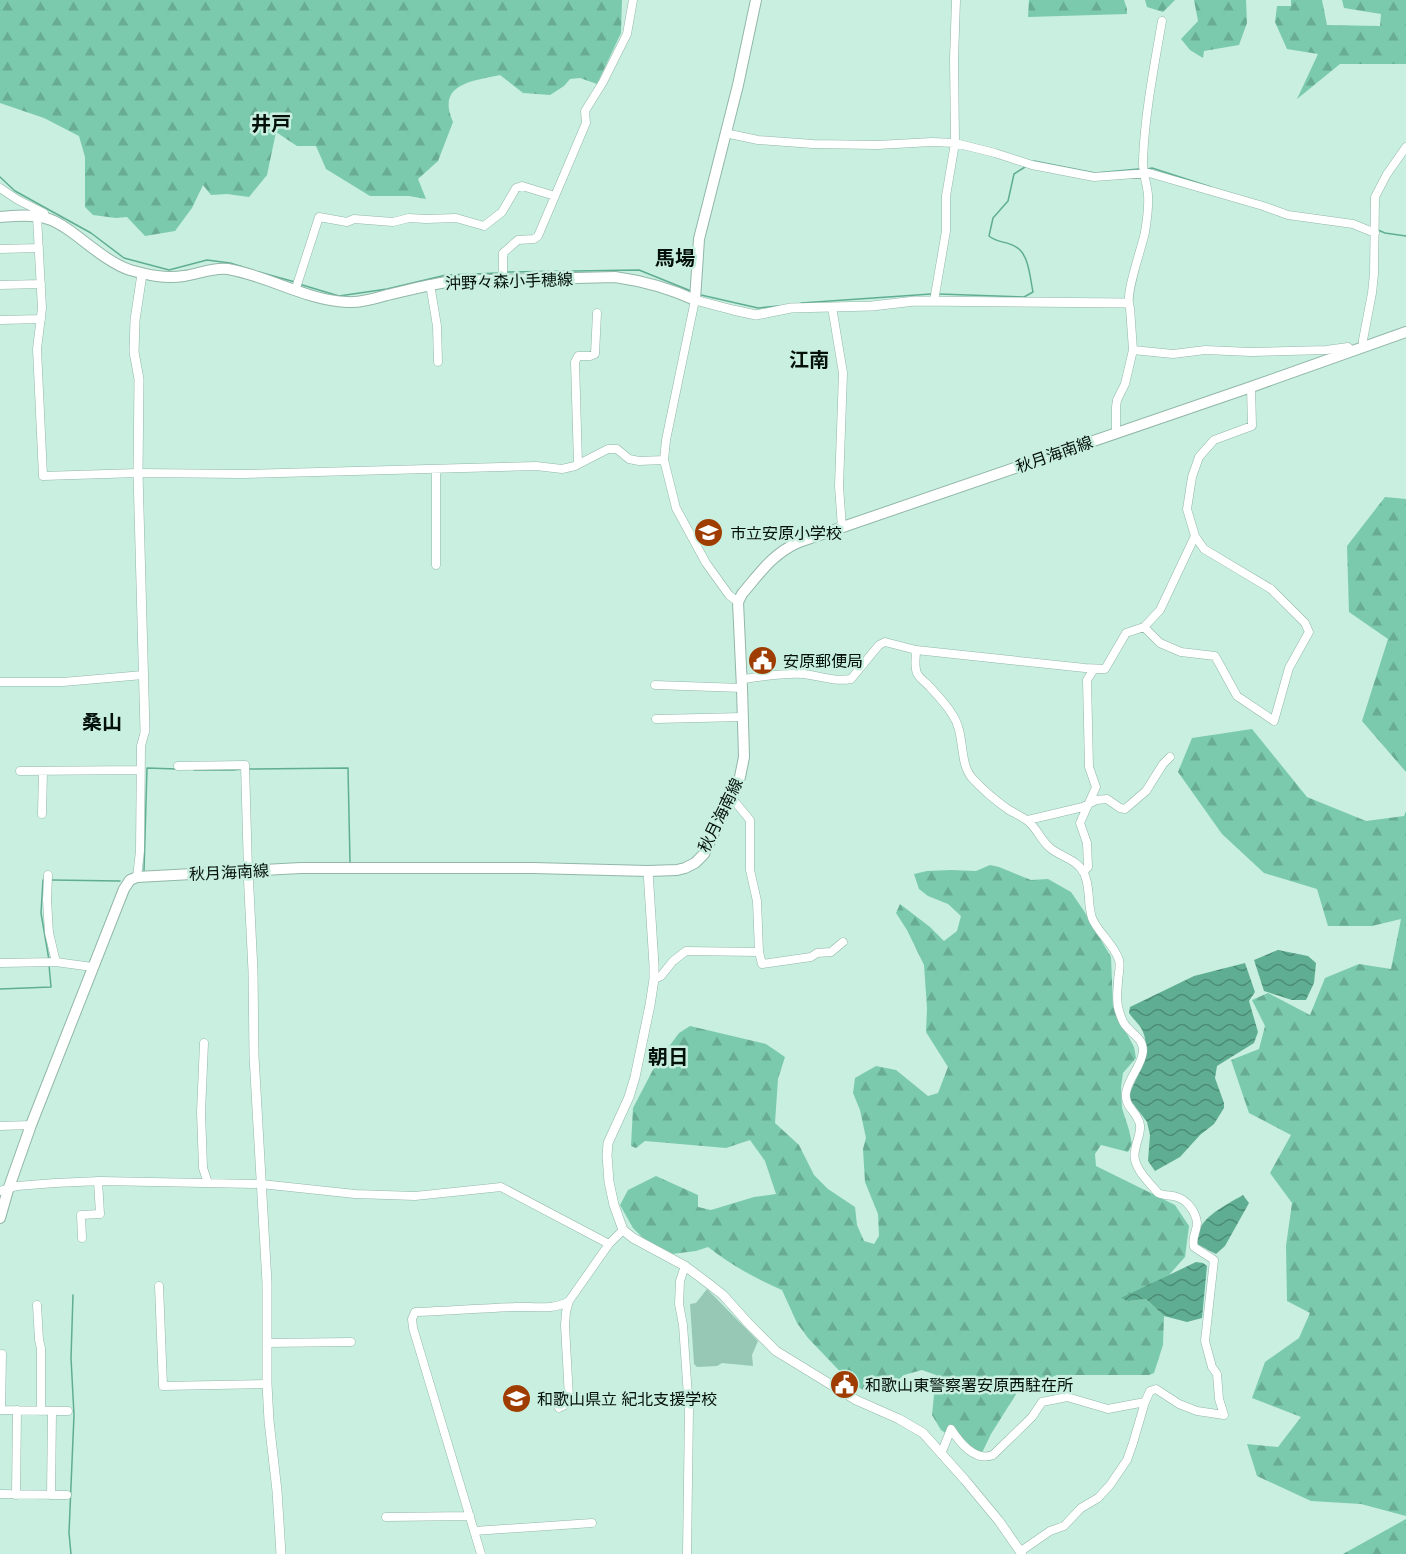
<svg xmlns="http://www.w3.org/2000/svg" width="1406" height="1554" font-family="'Noto Sans','Noto Sans JP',sans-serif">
<defs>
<pattern id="forest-firs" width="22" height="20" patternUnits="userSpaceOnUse" patternTransform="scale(1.5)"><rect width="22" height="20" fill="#7bcaae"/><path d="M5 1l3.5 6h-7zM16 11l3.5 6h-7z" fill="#69ac94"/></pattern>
<pattern id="water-waves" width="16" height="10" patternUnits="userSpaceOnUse" patternTransform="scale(1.5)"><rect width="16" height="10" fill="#5fae93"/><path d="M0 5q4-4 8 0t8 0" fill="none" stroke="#4c8c76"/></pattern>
</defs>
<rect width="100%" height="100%" fill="#c8efdf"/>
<path fill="url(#forest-firs)" d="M0 0H622L621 33 597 84 580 78 570 79 564 86 550 95 523 93 500 75C472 81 436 84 453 122L438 161 418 179 426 199 409 196H370L326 169 316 146H297L276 132 267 175 249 197 227 194 211 195 203 185 192 208 175 231 145 236 127 217 116 218 93 215 85 207V157L79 136 44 118 0 103Z
M1029 0H1124L1127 9V14L1028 17Z
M1145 0H1175L1163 12 1147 7Z
M1194 0H1246L1247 23 1239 45 1204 51 1203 58 1190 50 1181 39 1198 21Z
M1291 0H1322L1327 25 1380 26 1381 14 1344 8 1342 0H1406V64H1340L1297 99 1318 54 1287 49 1275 22 1277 6H1291Z
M1385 497 1406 499V772L1362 721 1388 639 1349 612 1347 546Z
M1252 729 1307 797 1366 821 1404 816 1406 811V1516L1361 1504 1311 1501 1257 1476 1247 1444 1278 1447 1301 1417 1252 1398 1265 1362 1299 1338 1310 1313 1287 1301 1286 1246 1292 1203 1270 1173 1291 1135 1249 1113 1231 1060 1259 1049 1265 1026 1252 1000 1268 993 1310 1015 1325 978 1359 964 1391 969 1401 919 1372 926H1328L1317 889 1264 873 1222 834 1178 772 1192 738Z
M990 865 999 867 1031 880 1048 879 1071 892 1084 911 1111 957 1113 1007 1134 1047 1136 1058 1123 1073 1121 1087 1122 1108 1129 1130 1132 1144 1128 1152 1101 1145 1095 1154 1096 1166 1175 1205 1189 1226 1185 1257 1169 1275 1155 1282 1129 1301 1146 1299 1164 1316 1163 1345 1154 1373 1149 1375H1057L1018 1391 991 1434 980 1457 941 1430 932 1415 936 1375 922 1370 904 1375 889 1388 866 1391 853 1385 808 1338 797 1323 782 1290C756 1279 731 1265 708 1247L696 1251 672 1254 645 1240 633 1228 620 1205 628 1190 656 1176 698 1195V1207L711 1210 754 1197 776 1194 765 1161 750 1140 726 1148 645 1141 636 1148 631 1146 633 1108 656 1064 679 1033 690 1026 766 1044 785 1057 778 1079 775 1123 799 1145 814 1175 828 1189 855 1207 857 1225 864 1241 874 1244 879 1236 878 1214 865 1182 863 1149 866 1138 860 1110 853 1093 855 1078 876 1066 896 1070 928 1096 938 1093 948 1067 926 1032 927 1008 924 965 907 930 896 913 900 904 930 927 944 941 957 931 961 916 948 904 928 896 919 889 914 874 927 871 951 870 976 871Z
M1406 1519V1554H1343Z"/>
<path fill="#96c8b5" d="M707 1289 758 1341 752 1355 753 1366 722 1363 717 1366 697 1367 694 1364 690 1304 696 1303Z"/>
<path fill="url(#water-waves)" d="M1278 950 1308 956 1316 963 1314 983 1306 1000H1292L1264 991 1254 960Z
M1245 963 1255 992 1249 1001 1258 1032 1254 1043 1217 1066 1215 1078 1224 1103V1108L1214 1124 1200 1135 1180 1157 1155 1171 1148 1161 1150 1135 1147 1122 1128 1097C1136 1078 1152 1053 1143 1032 1141 1026 1133 1019 1129 1013L1130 1007 1194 976Z
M1243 1195 1249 1203 1225 1246 1216 1254 1197 1244C1198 1239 1198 1233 1200 1229 1205 1215 1231 1202 1243 1195Z
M1196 1262 1203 1263 1207 1266 1202 1318 1187 1322 1164 1316 1146 1299 1129 1301 1121 1298Z"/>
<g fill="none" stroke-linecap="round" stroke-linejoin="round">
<path stroke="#5fae93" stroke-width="1.5" d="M1032 163 1034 161 1095 173 1139 169
M1147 169 1152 168 1211 187
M0 177 15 191 91 233 124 258 169 270 207 260 230 263 243 267
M1378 230 1385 233 1406 236
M259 272 295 282
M505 272 639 270 691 291
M299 284 339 296 387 289 446 275 500 273
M939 294 1024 297 1033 292C1030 278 1029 254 1016 247 1007 241 997 243 989 236L993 218 1008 201 1014 174 1025 167
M701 295 758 308 779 306
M801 303 931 294
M248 769 348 768 350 862
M194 770H233L243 769
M144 871 147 768 177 769
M44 880H43L41 913 49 960
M52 880 120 881
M0 989 51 987 49 965
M71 1554 69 1533 74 1415 71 1358 73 1295"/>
<defs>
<path id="minor" d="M725 133 758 140 813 144 877 145 932 142 955 143 995 153 1032 165 1094 177 1149 173 1263 206 1288 215 1353 224 1375 233
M0 188 18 200 44 213 46 218
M37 217 42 308 37 349 43 476 138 473 243 474 536 466 562 469 575 466 608 449H617L629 459 639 461 664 460
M0 249 39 248
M503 279V253L518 240 534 239 538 236 586 123 585 111 603 82 627 34 633 0
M430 284 437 326 438 362
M0 285 41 284
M295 291 319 217 347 222 354 219 393 222 409 218 426 219 456 218 484 226 502 212 516 188 522 186 555 196
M695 300 666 440 664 460 676 508 706 563 729 595 738 602
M934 301 946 231V196L955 143 954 59 956 0
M832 307 843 373 839 486 842 528
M0 320 41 319
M1363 347V340L1372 293 1374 274 1375 197 1387 174 1406 147
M1133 350 1173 354 1205 350 1251 352 1326 350 1348 347 1352 351
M1116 433V407L1117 400 1125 384 1133 350 1130 308C1124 295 1142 248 1145 232 1147 220 1149 208 1148 195 1147 183 1142 171 1143 159 1145 113 1154 67 1162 21
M578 464 575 362 578 356H590L595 354 597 313
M436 565V469
M1144 627 1160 643 1181 652 1215 656 1237 696 1274 721 1289 668 1309 632 1305 623 1271 589 1204 549 1195 536 1187 509 1192 477 1199 457 1214 440 1252 426 1251 387
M916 650C916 657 914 666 917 673 919 678 925 682 929 686 937 695 946 704 952 714 966 734 958 761 972 778 983 790 996 801 1009 810 1016 814 1023 817 1029 822 1037 829 1041 840 1049 847 1060 857 1077 859 1084 873 1091 888 1087 903 1092 918 1098 933 1114 944 1119 960 1121 967 1118 975 1118 982 1117 993 1116 1004 1120 1014 1121 1017 1123 1023 1126 1026 1133 1035 1143 1038 1143 1051 1142 1066 1128 1078 1126 1093 1124 1107 1138 1112 1140 1125 1141 1134 1136 1142 1135 1151 1131 1166 1149 1182 1158 1193 1164 1196 1171 1195 1177 1197 1187 1200 1196 1212 1197 1223 1197 1232 1191 1238 1194 1247L1214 1260 1205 1341 1212 1367 1217 1374 1219 1399 1224 1415 1197 1411 1179 1404 1156 1389 1150 1391 1145 1402 1133 1443 1127 1460 1110 1485 1098 1498 1081 1508 1064 1526 1050 1531 1021 1551
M742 679C762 677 784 672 804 674 820 676 834 682 851 679L879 645 885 642 916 650 1085 668 1105 669 1126 633 1144 627 1160 610 1195 536
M0 682H63L143 675
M655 685 742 688
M656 719 743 717
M178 766 245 765 248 870
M20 771 140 770
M731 797 750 820V870L757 901 759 952 762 964 811 957 817 953 831 952 843 942
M42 814 43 771
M1028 820 1083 807 1096 800 1107 799 1120 808 1125 809 1146 791 1163 764 1170 757
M1083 872 1088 867 1087 843 1080 823 1096 787 1089 767 1087 680 1094 669
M48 875 47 900 49 933 56 962
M137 877 140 851 141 746 145 731
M0 963 56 962 92 967
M654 979 661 976 673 961 686 951 759 952
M204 1043 201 1112 203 1168 208 1183
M0 1126 31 1125
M0 1191 17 1186 55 1183 100 1181 261 1184 355 1194 415 1196 501 1187 609 1244
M82 1238 81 1215 100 1214 98 1181
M685 1266 680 1281 679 1304 683 1325 689 1410 687 1554
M159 1286 163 1386 267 1384
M37 1305 39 1340 41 1348V1411
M267 1343 351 1342
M559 1408 565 1405 569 1398 565 1325 566 1312 569 1301 609 1244 623 1230
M0 1410 68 1411
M1 1410 2 1354
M941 1454 951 1429C960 1443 975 1462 993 1455L1032 1417 1042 1402 1067 1397 1108 1409 1145 1402
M0 1494 67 1495
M16 1495 17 1410
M51 1495 52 1411
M386 1517 470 1516
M474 1531 592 1523
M481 1554 413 1328 412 1319 415 1312C448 1311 481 1308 514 1307 532 1306 553 1311 569 1301"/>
<path id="tertiary" d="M142 274 135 320 134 352 139 379 138 473 145 731
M695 300 733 310 756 315 791 308 872 306 915 301 1128 303
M248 870 253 971 254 1056 267 1283V1384L269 1421 277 1491 281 1554
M648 871 654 965V979L650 1005 635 1077 629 1097 608 1143 607 1155 609 1182 614 1205 623 1230 633 1238 685 1266 709 1284 723 1295 749 1324 776 1351 856 1400 899 1419 923 1433 965 1480 999 1521 1022 1554"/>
<path id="secondary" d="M0 217C15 216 31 214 45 218 56 220 64 227 73 233 89 245 111 264 130 270 148 275 165 279 184 276 199 274 213 267 228 269 269 276 305 300 347 302 360 303 374 299 387 295 409 290 431 284 453 281L615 277C643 281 669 288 695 300L699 239 738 85 756 0
M0 1218 8 1190 31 1125 124 889 130 880 137 877 301 868H533L648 871 677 870 685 868 695 863 704 854 740 777 744 757 742 688 738 602 742 594C760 573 772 554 799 542L1251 387 1406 332"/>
</defs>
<use href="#minor" stroke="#92b7a9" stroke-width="9"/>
<use href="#tertiary" stroke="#92b7a9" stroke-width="10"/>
<use href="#secondary" stroke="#92b7a9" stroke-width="12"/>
<use href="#minor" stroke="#fff" stroke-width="8"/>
<use href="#tertiary" stroke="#fff" stroke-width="9"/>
<use href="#secondary" stroke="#fff" stroke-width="10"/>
</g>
<defs>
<symbol id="school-disc" viewBox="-11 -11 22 22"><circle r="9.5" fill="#9f3d00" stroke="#c8efdf"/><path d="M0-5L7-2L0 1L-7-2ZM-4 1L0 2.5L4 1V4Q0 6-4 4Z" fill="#fff"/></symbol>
<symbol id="civic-disc" viewBox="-11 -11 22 22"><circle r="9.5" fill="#9f3d00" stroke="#c8efdf"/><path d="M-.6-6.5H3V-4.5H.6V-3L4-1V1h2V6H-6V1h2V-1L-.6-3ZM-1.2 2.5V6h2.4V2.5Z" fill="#fff"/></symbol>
</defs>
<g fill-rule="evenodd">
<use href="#school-disc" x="692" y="516" width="33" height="33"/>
<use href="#civic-disc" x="746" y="644" width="33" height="33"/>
<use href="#civic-disc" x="828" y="1368" width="33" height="33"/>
<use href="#school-disc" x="500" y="1382" width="33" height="33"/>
</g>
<g text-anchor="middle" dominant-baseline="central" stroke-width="5" stroke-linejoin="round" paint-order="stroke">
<g font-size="16" fill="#04100c" stroke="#c8efdf">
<text transform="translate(509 281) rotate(-2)">沖野々森小手穂線</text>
<text transform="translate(1054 454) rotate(-19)">秋月海南線</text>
<text transform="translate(720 815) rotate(-64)">秋月海南線</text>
<text transform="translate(229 872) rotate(-3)">秋月海南線</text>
</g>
<g font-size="16" fill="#04100c" stroke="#c8efdf" text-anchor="start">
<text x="730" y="533">市立安原小学校</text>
<text x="783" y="661">安原郵便局</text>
<text x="865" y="1385">和歌山東警察署安原西駐在所</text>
<text x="537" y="1399">和歌山県立 紀北支援学校</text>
</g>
<g font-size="20" font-weight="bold" fill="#04100c" stroke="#c8efdf">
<text x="271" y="123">井戸</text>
<text x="675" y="257">馬場</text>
<text x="809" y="359">江南</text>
<text x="102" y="721">桑山</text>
<text x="668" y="1056">朝日</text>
</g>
</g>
</svg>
